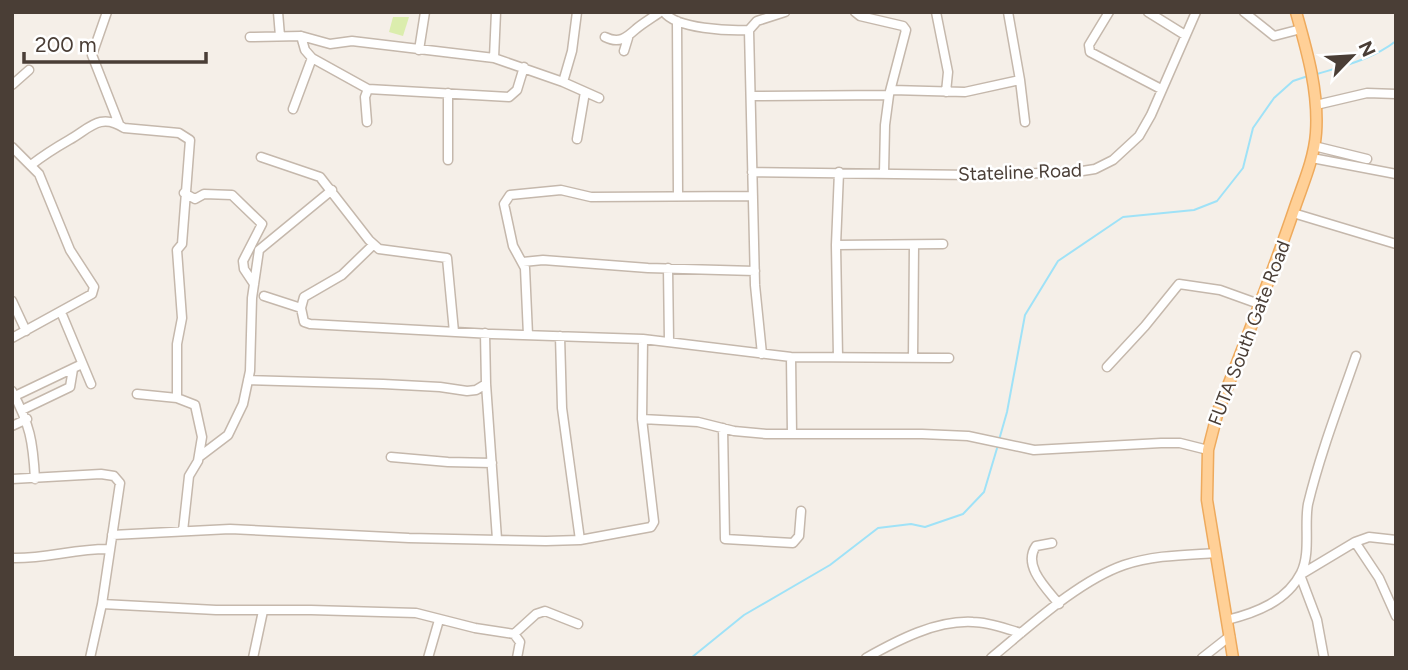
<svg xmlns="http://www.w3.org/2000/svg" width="1408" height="670" font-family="Figtree,sans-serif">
<rect width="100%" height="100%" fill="#f5efe8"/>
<path fill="#dbedad" d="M393 17H409L403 36 389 32Z"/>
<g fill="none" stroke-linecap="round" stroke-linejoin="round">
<path stroke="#9fe2f7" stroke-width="2" d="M1317 74C1344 66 1373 59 1396 41
M999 440 1007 412 1025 315 1058 261 1123 217 1194 210 1217 201 1243 168 1253 128 1274 98 1293 81 1308 76
M691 658 744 615 830 565 878 528 911 524 925 527 963 514 984 492 998 445"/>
<defs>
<path id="minor" d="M107 12 92 55 119 124
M278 12 280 36
M664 12C676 29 730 31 749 30
M855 12 860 16 903 26 906 30 889 95 885 125 884 173
M936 12 948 72 946 92
M1008 12 1020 80 1025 122
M1109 12 1089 45 1090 52 1161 89
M1148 12 1185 35
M1244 12 1274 36 1301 29
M677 21 678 195
M301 36 305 50 312 58 368 89 509 97 517 90 524 67
M250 37 301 36 330 44 352 41 494 58 563 82 599 98
M605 37C619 44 626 38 636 29 643 23 652 18 660 12
M419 50 425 12
M624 51 628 38
M494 58 496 12
M563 82 572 51 577 12
M12 85 29 70
M892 90 965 92 1020 80
M448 93V160
M752 96 889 95
M1316 105 1367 93 1396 94
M293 109 312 58
M367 122 365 97 368 89
M577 139 585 92
M1314 146 1367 159
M12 147 39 174 70 250 94 287 92 294 12 338
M261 157 320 177 369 240 379 249 447 258 454 332
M1312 158 1396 174
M31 165C44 155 55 148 69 140 89 129 100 112 124 128L179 133 190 140 182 244 177 250 182 318 177 344V398
M752 172 972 175 1076 172 1095 169 1113 160 1139 136 1151 115 1196 12
M184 193 195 199 204 194 232 195 262 224 243 261 244 269 254 284
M1293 213 1396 244
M373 245 342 275 304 297 301 308 304 322 310 324 492 334 643 339 791 357 949 358
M836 245 943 244
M523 262 543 260 648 268 755 271
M668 268 669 341
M264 296 301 308
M12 301 26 331
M61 312 91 384
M485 333 486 384 497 539
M528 335 525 268 513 246 504 204 510 195 561 190 591 197 753 196
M560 336 562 408 580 540
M762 354 755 285 749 30 757 21 785 12
M791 357 792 434
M838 357 836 245 839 172
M913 358 914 245
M1107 367 1145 326 1179 284 1220 290 1259 304
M248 380 383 384 440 387 467 391 476 390 486 384
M12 391C30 425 33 441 35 479
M137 394 177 398 195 405 202 437 198 461 189 476 183 531
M15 396 82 364
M22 410 70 387 73 369
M642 419 698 422 734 431 766 434H922L968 436 1034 450 1161 443H1180L1208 450
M12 426 27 419
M723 428 725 539 793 543 799 536 801 511
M199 457 228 435 243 404 250 371 252 298 259 250 332 190
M391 457 448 462 492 463
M12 479 101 474 114 476 120 483 102 604 90 658
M112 535 230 529 409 538 546 541 580 540 651 527 654 522 642 419 643 339
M1355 542 1379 578 1396 616
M1052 543 1036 546C1022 566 1047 589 1059 604
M12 558C46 559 77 548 110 549
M1300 575 1355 542 1369 537 1396 540
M1300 575 1317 620 1324 658
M102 604 216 610H311L416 613 475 628 514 634 520 642 517 658
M1227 620C1256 613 1287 601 1301 573 1311 553 1304 525 1308 504 1320 454 1339 405 1356 356
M514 634 536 614 545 611 578 624
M253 658 263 611
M428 658 439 620
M866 658C898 640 936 620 973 622 989 622 1006 629 1021 633
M991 658C1029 627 1078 581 1124 565 1154 555 1185 555 1216 553
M1202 658 1230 636"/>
<path id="major" d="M1233 658 1207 500 1208 450 1218 411C1244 345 1271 278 1294 210 1302 186 1314 160 1316 133 1319 92 1307 51 1296 12"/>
</defs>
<use href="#minor" stroke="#c5b8ac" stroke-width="11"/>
<use href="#major" stroke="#eeaa5d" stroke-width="13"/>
<use href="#minor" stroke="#fff" stroke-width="8"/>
<use href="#major" stroke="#ffd097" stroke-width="10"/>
</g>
<g text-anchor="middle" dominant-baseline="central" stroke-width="5" stroke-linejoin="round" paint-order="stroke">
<g font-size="19" fill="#4a3e36" stroke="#fff">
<text transform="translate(1020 172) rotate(-2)">Stateline Road</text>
<text transform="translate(1249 333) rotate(-69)">FUTA South Gate Road</text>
</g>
</g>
<rect width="1408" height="670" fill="none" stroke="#4a3e36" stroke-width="28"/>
<g transform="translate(1352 56) rotate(65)" stroke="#ffffff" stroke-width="5" paint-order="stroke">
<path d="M0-5L12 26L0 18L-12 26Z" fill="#4a3e36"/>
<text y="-10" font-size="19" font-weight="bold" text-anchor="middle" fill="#4a3e36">N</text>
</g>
<path d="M24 52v10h182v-10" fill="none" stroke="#4a3e36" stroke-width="3.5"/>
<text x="35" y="52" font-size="21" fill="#4a3e36" stroke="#ffffff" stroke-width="5" paint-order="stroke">200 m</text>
</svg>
